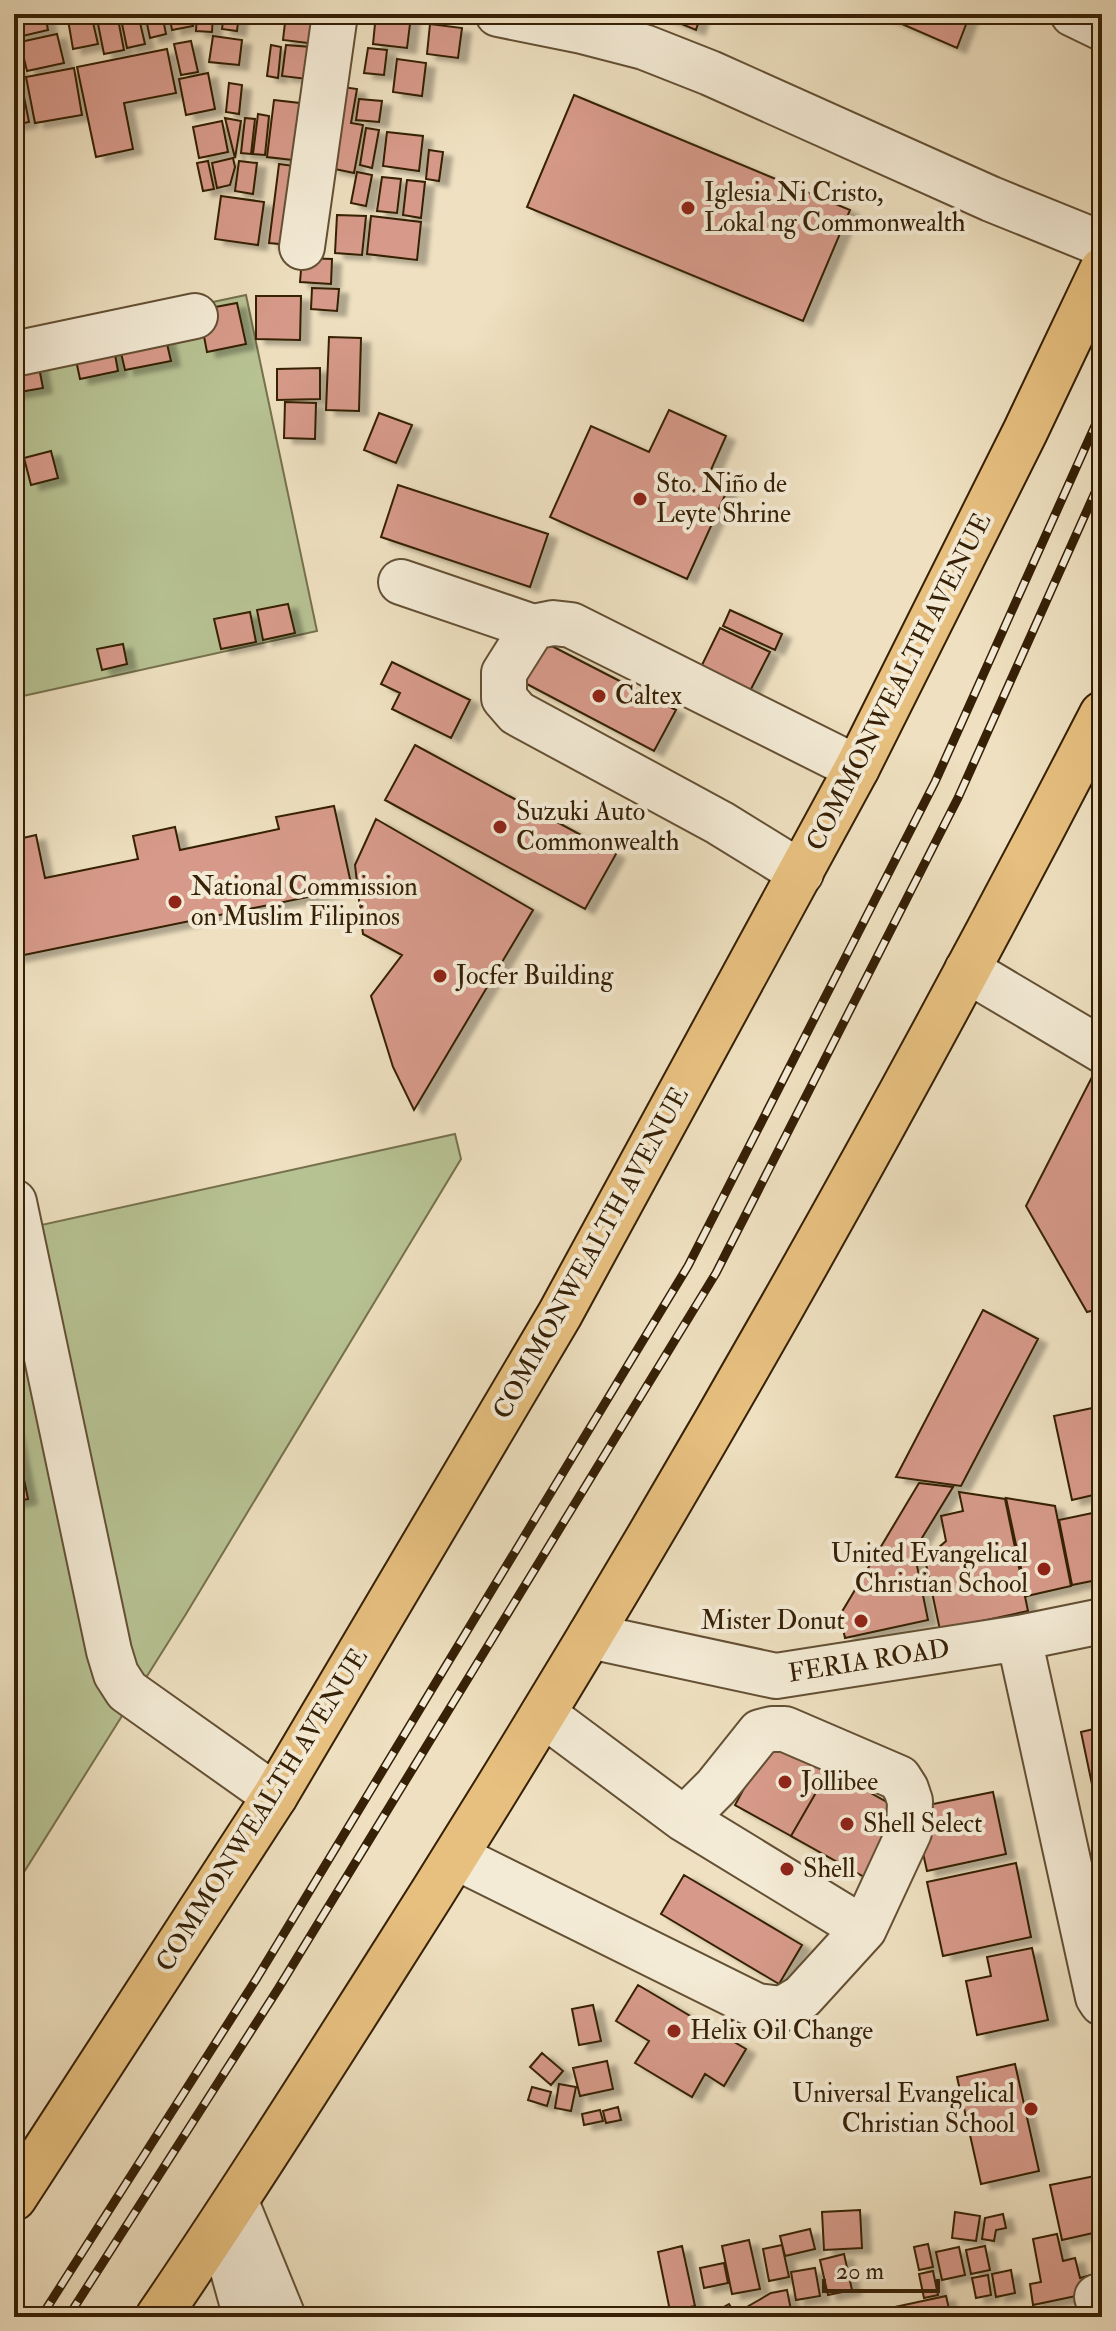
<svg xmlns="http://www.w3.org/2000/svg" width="1116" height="2331" font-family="'IM FELL Double Pica',serif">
<defs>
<filter id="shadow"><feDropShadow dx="9" dy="5" stdDeviation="2" flood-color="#0004"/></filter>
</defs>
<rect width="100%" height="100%" fill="#eee0c0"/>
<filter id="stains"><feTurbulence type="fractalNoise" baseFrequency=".0025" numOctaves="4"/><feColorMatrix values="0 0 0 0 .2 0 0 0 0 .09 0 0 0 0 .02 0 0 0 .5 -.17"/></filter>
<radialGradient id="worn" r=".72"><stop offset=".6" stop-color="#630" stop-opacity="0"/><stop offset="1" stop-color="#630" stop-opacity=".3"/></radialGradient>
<path fill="#b7c293" stroke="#76714c" stroke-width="2" d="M246 295 317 631 14 698V344Z
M455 1134 461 1159 186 1614 14 1888V1231Z"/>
<path fill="#d79a8a" stroke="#362006" stroke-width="2" filter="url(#shadow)" d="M24 14H45L48 30 14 38V16Z
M67 14H91L98 44 73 49Z
M96 14H117L124 50 104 54Z
M120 14H138L145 44 127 48Z
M145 14H162L166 34 150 38Z
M169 14H190L193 26 172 30Z
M197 14H213L212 32 196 31Z
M224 14H239L237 31 222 29Z
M286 14 320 15 316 44 283 40Z
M376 14 411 16 407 48 373 44Z
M657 14H701L696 30Z
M879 14H970L957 48Z
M430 24 462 28 458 58 427 54Z
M57 34 64 63 27 71 20 42Z
M213 36 242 40 239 65 209 62Z
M191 41 198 72 181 75 174 44Z
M271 45 281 47 278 78 267 76Z
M286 45 311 47 307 79 282 76Z
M368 48 387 50 384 75 364 73Z
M167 49 176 93 124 103 133 149 96 157 77 67Z
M397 59 426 63 422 96 393 92Z
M18 67 29 122 14 125V68Z
M74 68 82 115 35 123 26 77Z
M208 73 215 109 186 115 179 79Z
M229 83 242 85 239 114 226 112Z
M336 86 357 89 351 123 363 125 354 173 330 168Z
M574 95 850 210 803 321 527 207Z
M359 99 382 101 379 122 356 120Z
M274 100 317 105 310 162 267 157Z
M258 114 269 116 265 155 253 154Z
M225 118 241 121 235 158Z
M245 118 255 119 251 154 241 153Z
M222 121 228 152 199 158 193 127Z
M366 128 379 130 372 168 360 165Z
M387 132 423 136 419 171 383 166Z
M429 150 443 152 439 181 426 179Z
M233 158 235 167 230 185 217 188 212 163Z
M208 161 214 189 203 191 197 163Z
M239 161 257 163 253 194 235 191Z
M279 164 309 168 300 246 269 243Z
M357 172 372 175 366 206 351 203Z
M382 177 401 179 397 213 377 211Z
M407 180 425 182 421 218 403 215Z
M221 196 264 202 258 245 215 239Z
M337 215 366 216 362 255 335 253Z
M371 216 421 222 417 260 367 254Z
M302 258 332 259 331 284 300 282Z
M312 288 339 289 337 311 311 309Z
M256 296H301L300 340 256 339Z
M237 303 246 344 207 352 199 310Z
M164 331 171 361 125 370 118 340Z
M329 337 361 338 359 411 326 410Z
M112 338 118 371 80 379 73 346Z
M37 357 43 388 14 393V360Z
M320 368V399L277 400V369Z
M285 402 316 403 315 439 284 438Z
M669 410 726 436 710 472 731 482 687 579 550 517 591 426 649 452Z
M379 413 412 425 396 463 364 450Z
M51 451 58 478 31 485 24 458Z
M398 485 548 534 530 587 381 537Z
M288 604 295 633 263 640 257 610Z
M730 610 782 634 775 650 723 626Z
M250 612 256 642 221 649 214 619Z
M720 628 770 652 750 691 701 667Z
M544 642 676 710 654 751 523 682Z
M123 644 127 664 102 670 97 649Z
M392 662 470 700 451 738 392 709 400 693 381 684Z
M415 745 616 854 585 909 385 800Z
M334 806 352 888 14 957V840L36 835 45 878 138 859 133 836 175 827 180 850 279 829 276 817Z
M376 819 533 910 414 1110 393 1067 371 996 402 955 363 934 355 865Z
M1102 1057V1108L1093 1072Z
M1092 1077 1102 1117V1308L1087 1312 1026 1206Z
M983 1310 1038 1339 961 1486 896 1477Z
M1102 1406V1493L1072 1500 1054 1416Z
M14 1430 28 1499 14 1502Z
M919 1483 953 1487 914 1551 928 1620 845 1638 840 1615Z
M959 1492 1005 1499 1028 1611 940 1630 925 1559 946 1541 941 1516 963 1511Z
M1006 1498 1055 1506 1071 1586 1027 1596Z
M1102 1511V1579L1072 1585 1059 1520Z
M1102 1727V1787L1093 1789 1081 1732Z
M771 1738 829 1770 791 1836 735 1805Z
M829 1770 903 1811 866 1878 791 1836Z
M993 1792 1006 1854 927 1871 913 1808Z
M1016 1863 1031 1937 943 1956 927 1882Z
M684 1875 802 1945 779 1984 661 1914Z
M1032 1948 1048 2020 977 2035 966 1981 991 1976 987 1957Z
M638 1985 746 2049 724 2086 705 2074 692 2097 635 2063 649 2041 616 2021Z
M593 2005 601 2041 579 2045 572 2009Z
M542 2053 563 2071 551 2085 530 2067Z
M607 2061 613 2089 580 2096 573 2068Z
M1015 2064 1039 2171 981 2184 957 2077Z
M559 2084 576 2087 571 2111 555 2108Z
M532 2087 551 2092 547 2106 528 2100Z
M618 2107 621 2120 606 2123 603 2111Z
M600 2110 603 2121 584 2125 582 2114Z
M1100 2175 1102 2231 1062 2240 1050 2185Z
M860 2210 862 2248 824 2250 822 2212Z
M955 2212 980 2216 976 2241 952 2238Z
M1003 2214 1006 2228 996 2230 994 2241 982 2239 985 2218Z
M810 2229 815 2249 785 2256 780 2236Z
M1057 2234 1063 2261 1075 2258 1080 2278 1091 2275 1095 2292 1033 2305 1030 2284 1041 2282 1033 2239Z
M749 2240 760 2289 732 2294 722 2246Z
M928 2244 933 2267 919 2270 914 2247Z
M782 2245 789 2277 769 2281 763 2249Z
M682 2246 695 2306 670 2311 658 2252Z
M985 2246 990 2270 971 2274 966 2250Z
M959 2247 965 2275 942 2280 936 2252Z
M844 2254 852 2290 828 2295 820 2260Z
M724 2263 728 2283 704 2288 700 2268Z
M815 2268 820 2296 796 2300 791 2272Z
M1011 2270 1015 2293 996 2297 992 2274Z
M933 2271 938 2295 924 2298 919 2274Z
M988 2275 991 2295 976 2298 972 2278Z
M787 2290 791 2310 804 2307 806 2317H750L745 2308 771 2293Z
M946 2296 951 2317H868L867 2313Z
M729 2304 737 2317H706Z
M992 2308 994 2317H965L964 2314Z"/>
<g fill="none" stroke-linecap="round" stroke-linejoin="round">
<defs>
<path id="minor" d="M498 14 582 31 644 47 710 73 991 199 1102 244
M1073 14 1102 28
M302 247 335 14
M14 354 195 316
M401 582 533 627 553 623 571 625 857 768
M533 627 504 673V698L517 713 720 823 801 873
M967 970 1102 1050
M14 1202 109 1651 116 1674 127 1691 275 1796
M590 1636 776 1676 1019 1638 1102 1621
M1019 1638 1098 1997 1102 2003
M684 1819 716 1787 760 1732 772 1729H785L899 1778 906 1789 910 1801 909 1832 864 1929
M456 1857 757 2006 782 2009 802 1997 864 1929 684 1819 543 1714
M236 2202 283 2317
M222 2231 246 2317
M1097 2297 1102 2295"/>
<path id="major" d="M14 2198 275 1796 560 1314 857 768 1025 432 1102 270
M158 2317C232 2209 302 2098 372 1988 636 1575 878 1149 1102 714"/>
</defs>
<use href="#minor" stroke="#645034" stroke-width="48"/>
<use href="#major" stroke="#362006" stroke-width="48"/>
<use href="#minor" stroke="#f4ebd6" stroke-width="44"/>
<use href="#major" stroke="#e7c080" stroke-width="44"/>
<defs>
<path id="rail" d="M41 2317 257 1978 688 1266 935 782 1102 410
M68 2317 278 1989 716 1273 958 798 1102 477"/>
</defs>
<use href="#rail" stroke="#362006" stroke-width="9"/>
<use href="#rail" stroke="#f4ebd6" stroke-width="6" stroke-dasharray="18" stroke-linecap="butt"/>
</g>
<g fill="#8f2418" stroke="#f4ebd6" stroke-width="3">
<circle cx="688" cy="208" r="8"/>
<circle cx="640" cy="499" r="8"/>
<circle cx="599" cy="696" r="8"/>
<circle cx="500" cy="827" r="8"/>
<circle cx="175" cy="902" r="8"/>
<circle cx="440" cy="976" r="8"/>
<circle cx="1044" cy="1569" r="8"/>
<circle cx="861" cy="1621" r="8"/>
<circle cx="785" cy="1782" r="8"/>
<circle cx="847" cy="1824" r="8"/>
<circle cx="787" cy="1869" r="8"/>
<circle cx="674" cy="2031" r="8"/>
<circle cx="1031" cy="2109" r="8"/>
</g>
<g text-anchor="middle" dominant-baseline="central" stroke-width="8" stroke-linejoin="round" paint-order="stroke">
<g font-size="26" fill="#362006" stroke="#f4ebd6" text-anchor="start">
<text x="704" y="193">Iglesia Ni Cristo,<tspan x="704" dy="30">Lokal ng Commonwealth</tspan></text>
<text x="656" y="484">Sto. Niño de<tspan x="656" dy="30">Leyte Shrine</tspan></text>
<text x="615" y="696">Caltex</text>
<text x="516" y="812">Suzuki Auto<tspan x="516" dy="30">Commonwealth</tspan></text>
<text x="191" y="887">National Commission<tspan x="191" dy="30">on Muslim Filipinos</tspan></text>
<text x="456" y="976">Jocfer Building</text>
<text x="1028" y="1554" text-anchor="end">United Evangelical<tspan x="1028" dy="30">Christian School</tspan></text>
<text x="845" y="1621" text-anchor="end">Mister Donut</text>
<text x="801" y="1782">Jollibee</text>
<text x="863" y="1824">Shell Select</text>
<text x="803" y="1869">Shell</text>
<text x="690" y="2031">Helix Oil Change</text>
<text x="1015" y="2094" text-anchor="end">Universal Evangelical<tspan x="1015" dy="30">Christian School</tspan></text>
</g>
<g font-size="26" fill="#362006" stroke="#f4ebd6">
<text transform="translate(899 682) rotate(-63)">COMMONWEALTH AVENUE</text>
<text transform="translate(591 1253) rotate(-61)">COMMONWEALTH AVENUE</text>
<text transform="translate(869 1661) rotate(-9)">FERIA ROAD</text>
<text transform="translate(262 1810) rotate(-58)">COMMONWEALTH AVENUE</text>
</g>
</g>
<rect width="1116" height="2331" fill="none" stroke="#eee0c0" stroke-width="48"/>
<rect x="16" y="16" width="1084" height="2299" fill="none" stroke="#362006" stroke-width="4"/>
<rect x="24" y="24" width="1068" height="2283" fill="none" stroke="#362006" stroke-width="2"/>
<path d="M824 2279v12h114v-12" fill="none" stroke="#362006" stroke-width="4"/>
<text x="836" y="2279" font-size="24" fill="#362006" stroke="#f4ebd6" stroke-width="6" paint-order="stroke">20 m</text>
<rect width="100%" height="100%" filter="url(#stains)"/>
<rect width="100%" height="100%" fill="url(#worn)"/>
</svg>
